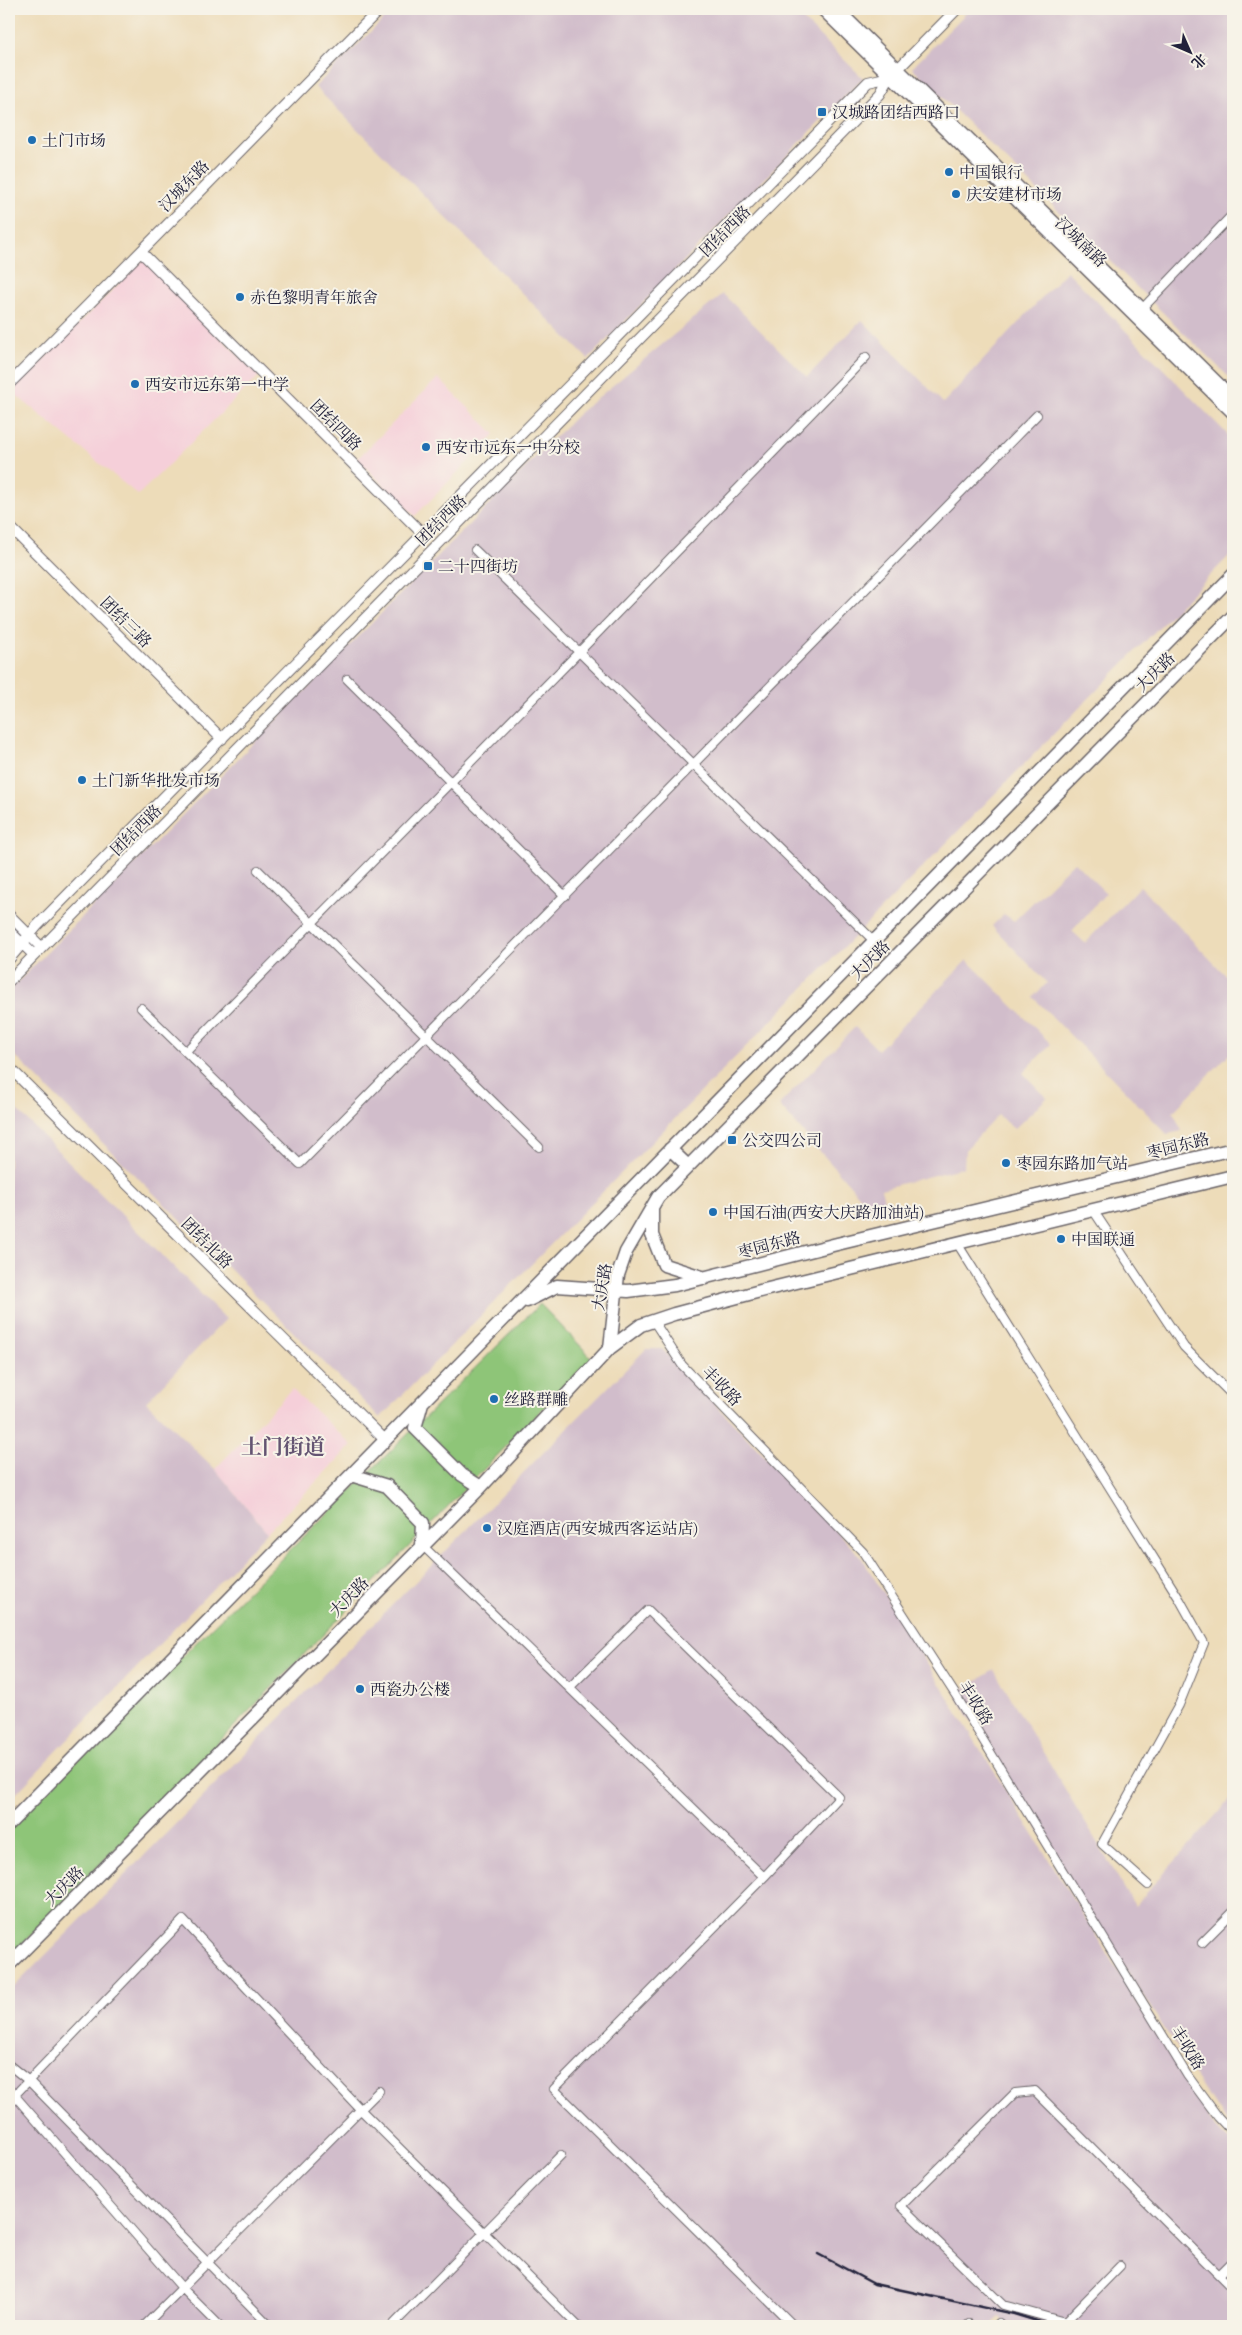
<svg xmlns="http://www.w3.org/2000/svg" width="1242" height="2335" font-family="'IM FELL French Canon','Noto Serif SC',serif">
<rect width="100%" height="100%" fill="#f7f3e8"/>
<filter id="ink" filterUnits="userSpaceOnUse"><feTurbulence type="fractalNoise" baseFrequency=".02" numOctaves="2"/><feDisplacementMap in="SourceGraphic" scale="10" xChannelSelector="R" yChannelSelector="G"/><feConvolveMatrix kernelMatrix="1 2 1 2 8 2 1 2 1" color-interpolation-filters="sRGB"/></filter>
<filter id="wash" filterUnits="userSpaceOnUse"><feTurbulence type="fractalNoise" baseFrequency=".0096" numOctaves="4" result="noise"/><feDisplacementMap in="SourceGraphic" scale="20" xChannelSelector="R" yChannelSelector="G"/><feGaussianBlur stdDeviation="1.12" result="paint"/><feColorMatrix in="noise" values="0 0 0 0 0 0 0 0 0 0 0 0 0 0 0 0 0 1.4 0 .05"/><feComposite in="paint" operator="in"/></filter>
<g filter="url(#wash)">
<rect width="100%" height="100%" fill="#eddcb9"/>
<path fill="#f5cfd9" d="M143 260 259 376 138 495 11 391Z
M438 378 495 434 415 516 357 459Z
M292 1389 352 1445 267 1532 215 1469Z"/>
<path fill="#d1bdcb" d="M394 9H792L863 78 588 359 315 87Z
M970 9H1233V381L912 68Z
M1067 271 1233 440V552L380 1418 9 1050V991L577 415 723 294 807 377 862 320 943 403Z
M1074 862 1106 893 1072 931 1085 943 1140 886 1233 983V1050L1173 1112 1182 1131 1167 1134 1033 997 1047 983 992 926 1004 914 1014 921Z
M967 960 1051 1044 1023 1073 1047 1098 1014 1129 998 1115 965 1150 964 1167 881 1189 885 1203 872 1210 779 1105 855 1027 878 1050Z
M12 1105 226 1319 146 1402 215 1469 267 1532 9 1801V1108Z
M646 1349H662L861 1557 1212 2123 1233 2145V2326H1009L1000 2317 990 2326H9V1992Z
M994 1670 1135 1906 1233 1796V2127L1215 2107 1096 1923 955 1694Z"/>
<path fill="#8ec578" stroke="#58745a" d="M540 1304 592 1358 9 1958V1827Z"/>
</g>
<g filter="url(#ink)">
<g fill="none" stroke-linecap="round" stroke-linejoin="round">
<defs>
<path id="minor" d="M1140 311 1233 214
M475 550 874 941
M347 679 565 896
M258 870 539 1147
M141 1008 300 1164 1037 415
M186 1051 579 652 866 357
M1093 1210 1184 1347 1233 1396
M957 1243 1180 1600 1204 1643 1179 1705 1102 1844 1148 1885
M653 1320 682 1365 863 1552 955 1694 1187 2075 1218 2117 1233 2133
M422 1545 764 1877 839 1797 648 1610 569 1688
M764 1877 554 2089 794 2326
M1202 1943 1233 1912
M9 2065 29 2081 270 2326
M9 2089 183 2289 220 2326
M9 2101 183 1920 360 2109 578 2326
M1120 2266 1065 2322 1003 2305 901 2206 1015 2093 1035 2091 1233 2289
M1219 2275 1233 2261
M144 2326 379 2091
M392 2326 561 2155
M967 2326 969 2324
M996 2326 999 2323 1002 2326"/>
<path id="tertiary" d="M142 253 423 534
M9 384C134 260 256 134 380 9
M9 526 222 739
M9 915 41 947
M9 931 34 955
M9 959 37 926 868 82 890 77
M9 981 880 94 890 77 957 9
M9 1067 385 1440"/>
<path id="secondary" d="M822 9 1233 413
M837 9 1233 398"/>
<path id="primary" d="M670 1149 688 1166
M652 1208V1235L664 1265 705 1278
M527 1301 557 1286 628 1291 675 1285 837 1244 1233 1149
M610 1348 618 1275 626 1252 658 1197 1233 616
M422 1403 415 1428 462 1475 481 1487
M351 1475 387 1486 423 1523 422 1545
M9 1824 1233 575
M9 1965 481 1487 610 1348 641 1325 674 1314 764 1290 1233 1176"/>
</defs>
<use href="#minor" stroke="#696367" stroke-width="10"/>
<use href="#tertiary" stroke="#696367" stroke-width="12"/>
<use href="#secondary" stroke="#696367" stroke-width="14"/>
<use href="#primary" stroke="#696367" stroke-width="15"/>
<use href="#minor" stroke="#fff" stroke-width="8"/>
<use href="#tertiary" stroke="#fff" stroke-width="10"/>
<use href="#secondary" stroke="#fff" stroke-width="11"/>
<use href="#primary" stroke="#fff" stroke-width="12"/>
<path stroke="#22223b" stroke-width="2.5" d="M818 2254 874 2284 1014 2314 1053 2326"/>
</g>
</g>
<g fill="#1f6fb2" stroke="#f7f3e8" stroke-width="2">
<rect x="817" y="107" width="10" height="10" rx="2.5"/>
<circle cx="32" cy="140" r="5"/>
<circle cx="949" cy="172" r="5"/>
<circle cx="956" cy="194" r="5"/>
<circle cx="240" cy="297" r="5"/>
<circle cx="135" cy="384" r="5"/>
<circle cx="426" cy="447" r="5"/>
<rect x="423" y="561" width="10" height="10" rx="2.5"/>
<circle cx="82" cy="780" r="5"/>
<rect x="727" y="1135" width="10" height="10" rx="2.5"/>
<circle cx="1006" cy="1163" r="5"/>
<circle cx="713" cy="1212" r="5"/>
<circle cx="1061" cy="1239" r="5"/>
<circle cx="494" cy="1399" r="5"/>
<circle cx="487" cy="1528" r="5"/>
<circle cx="360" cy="1689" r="5"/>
</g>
<g text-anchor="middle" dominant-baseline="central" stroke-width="4" stroke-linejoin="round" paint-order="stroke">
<g font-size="16" fill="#22223b" stroke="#f7f3e8" text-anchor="start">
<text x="832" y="112">汉城路团结西路口</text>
<text x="42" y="140">土门市场</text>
<text x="959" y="172">中国银行</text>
<text x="966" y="194">庆安建材市场</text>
<text x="250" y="297">赤色黎明青年旅舍</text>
<text x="145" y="384">西安市远东第一中学</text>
<text x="436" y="447">西安市远东一中分校</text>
<text x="438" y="566">二十四街坊</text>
<text x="92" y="780">土门新华批发市场</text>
<text x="742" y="1140">公交四公司</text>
<text x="1016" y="1163">枣园东路加气站</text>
<text x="723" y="1212">中国石油(西安大庆路加油站)</text>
<text x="1071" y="1239">中国联通</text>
<text x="504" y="1399">丝路群雕</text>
<text x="497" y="1528">汉庭酒店(西安城西客运站店)</text>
<text x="370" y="1689">西瓷办公楼</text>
</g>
<g font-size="16" fill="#22223b" stroke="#f7f3e8">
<text transform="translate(184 186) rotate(-46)">汉城东路</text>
<text transform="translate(725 231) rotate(-45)">团结西路</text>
<text transform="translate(1081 242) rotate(44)">汉城南路</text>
<text transform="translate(336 425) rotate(45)">团结四路</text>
<text transform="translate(441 520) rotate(-45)">团结西路</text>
<text transform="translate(126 622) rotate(45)">团结三路</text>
<text transform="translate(1155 672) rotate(-45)">大庆路</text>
<text transform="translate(136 830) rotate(-45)">团结西路</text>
<text transform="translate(870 960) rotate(-45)">大庆路</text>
<text transform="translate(1178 1146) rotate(-14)">枣园东路</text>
<text transform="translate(207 1243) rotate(45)">团结北路</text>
<text transform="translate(769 1245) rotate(-15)">枣园东路</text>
<text transform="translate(602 1287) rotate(-80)">大庆路</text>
<text transform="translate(722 1386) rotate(46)">丰收路</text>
<text transform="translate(349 1597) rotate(-46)">大庆路</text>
<text transform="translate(976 1703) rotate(58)">丰收路</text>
<text transform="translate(64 1886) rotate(-45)">大庆路</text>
<text transform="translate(1188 2048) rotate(58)">丰收路</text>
</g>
<g font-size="21" font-weight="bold" fill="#645472" stroke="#f7f3e8">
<text x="283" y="1447">土门街道</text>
</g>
</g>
<rect width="1242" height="2335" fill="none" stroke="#f7f3e8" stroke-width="30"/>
<g transform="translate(1190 52) rotate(135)" stroke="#f7f3e8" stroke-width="4" paint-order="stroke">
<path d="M0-4L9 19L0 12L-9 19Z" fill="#22223b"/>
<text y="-8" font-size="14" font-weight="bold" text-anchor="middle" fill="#22223b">北</text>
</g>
</svg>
